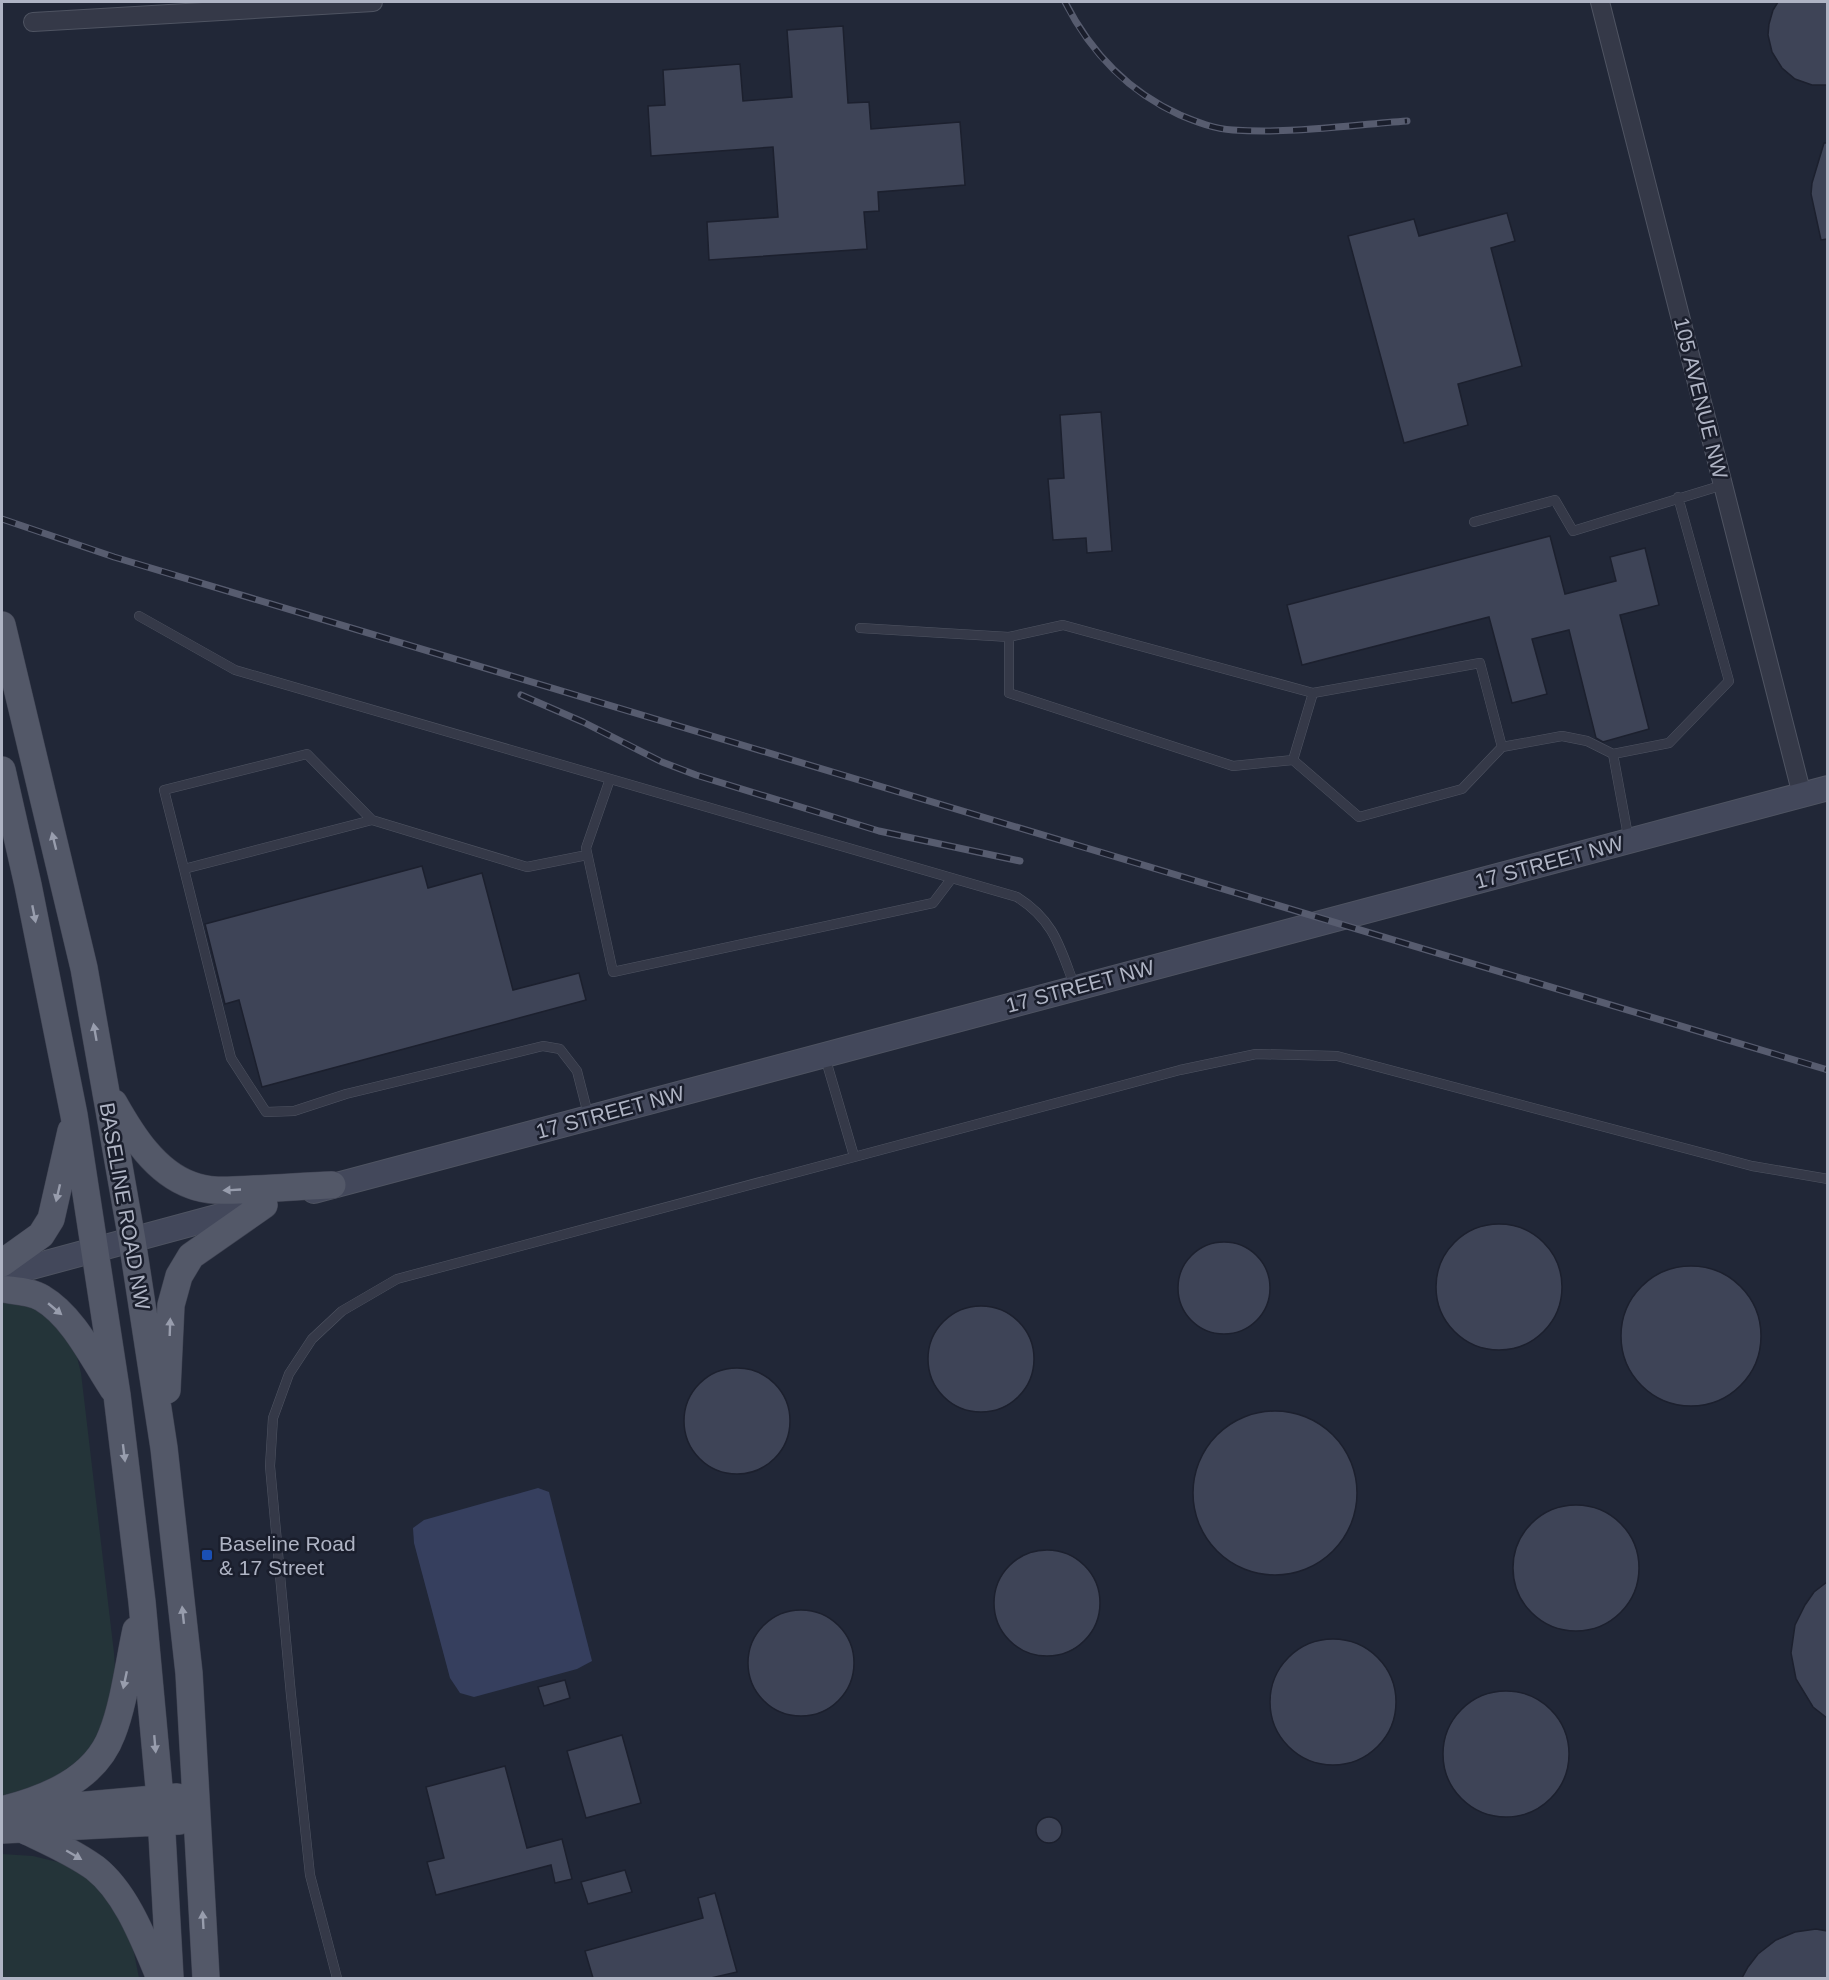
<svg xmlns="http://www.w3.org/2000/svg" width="1829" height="1980" font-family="Helvetica,sans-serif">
<rect width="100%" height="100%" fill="#212737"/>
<path fill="#243439" d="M8 1301 41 1309 69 1339 77 1357 81 1373 114 1653 116 1685 108 1731 71 1775 7 1795H2V1302Z
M2 1854 33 1856 74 1866 95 1878 129 1928 139 1978H2Z"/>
<path fill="#363f5e" d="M538 1488 549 1492 592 1661 577 1669 474 1697 460 1693 450 1678 414 1543 413 1528 424 1520Z"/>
<path fill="#3e4457" stroke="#1c202e" stroke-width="1.5" d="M1778 2H1827V85H1812L1795 79 1782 68 1772 52 1768 35 1769 24 1773 10Z
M843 26 848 103 869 102 871 129 960 122 965 185 878 192 879 211 864 212 867 249 709 260 707 222 778 217 773 147 651 156 648 106 665 105 663 70 740 64 743 101 792 97 787 30Z
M1824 143H1827V239L1821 240 1811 194 1812 183Z
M1507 213 1515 241 1491 248 1522 366 1458 384 1468 425 1404 443 1348 236 1414 219 1419 236Z
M1101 412 1112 551 1087 553 1086 538 1053 540 1048 479 1064 478 1060 415Z
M1550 536 1565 594 1616 581 1610 557 1645 548 1659 605 1620 615 1649 729 1603 742 1596 738 1569 630 1532 639 1547 694 1512 703 1489 617 1302 665 1287 605Z
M422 866 428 888 482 873 513 990 579 973 586 1000 262 1087 239 1000 225 1004 205 924Z
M1436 1287a63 63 0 1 1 126 0a63 63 0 1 1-126 0Z
M1178 1288a46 46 0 1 1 92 0a46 46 0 1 1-92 0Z
M1621 1336a70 70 0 1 1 140 0a70 70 0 1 1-140 0Z
M928 1359a53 53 0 1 1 106 0a53 53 0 1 1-106 0Z
M684 1421a53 53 0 1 1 106 0a53 53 0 1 1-106 0Z
M1193 1493a82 82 0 1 1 164 0a82 82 0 1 1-164 0Z
M1513 1568a63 63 0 1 1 126 0a63 63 0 1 1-126 0Z
M994 1603a53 53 0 1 1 106 0a53 53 0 1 1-106 0Z
M1827 1582V1718L1813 1707 1796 1679 1791 1653 1795 1625 1805 1605 1814 1592Z
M748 1663a53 53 0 1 1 106 0a53 53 0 1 1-106 0Z
M1270 1702a63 63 0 1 1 126 0a63 63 0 1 1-126 0Z
M565 1680 570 1698 544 1706 538 1687Z
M1443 1754a63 63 0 1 1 126 0a63 63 0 1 1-126 0Z
M622 1735 641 1803 586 1818 567 1751Z
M505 1766 527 1848 562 1839 572 1879 555 1883 551 1865 436 1895 427 1862 444 1858 426 1787Z
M1036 1830a13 13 0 1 1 26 0a13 13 0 1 1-26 0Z
M625 1870 632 1892 588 1904 581 1882Z
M715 1893 737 1972 711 1978H593L585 1951 703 1918 698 1898Z
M1816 1929 1827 1931V1978H1742L1748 1967 1758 1954 1776 1940 1795 1932Z"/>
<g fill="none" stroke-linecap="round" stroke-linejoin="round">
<defs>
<path id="service" d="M1474 522 1555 500 1573 531 1723 485
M139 616 235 670 1017 897C1055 921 1060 948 1075 987
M860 628 1009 637V693L1233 766 1293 760 1313 693 1480 663 1502 747 1562 736 1587 741 1613 754 1629 841
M1009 637 1063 625 1313 693
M1613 754 1669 743 1729 681 1678 497
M1293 760 1359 817 1462 789 1502 747
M610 779 586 848 613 972 933 903 952 878
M587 855 527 867 372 820 184 869 231 1058 266 1112 294 1111 346 1094 543 1046 560 1049 577 1071 589 1118
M184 869 164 790 307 754 372 820
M825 1057 854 1156
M337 1978 310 1875 291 1695 270 1466 273 1418 289 1374 312 1339 342 1311 397 1279 1180 1070 1256 1054 1337 1056 1752 1166 1828 1179"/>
<path id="minor" d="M1600 2 1802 795
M33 22 373 2"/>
<path id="secondary" d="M314 1191 1828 788
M2 1275 257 1206"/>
<path id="primary" d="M2 625 84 968 132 1240 164 1448 189 1673 206 1978
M2 770 28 885 74 1115 117 1395 142 1602 160 1798 170 1978
M114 1103C132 1135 155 1172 191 1185 210 1193 234 1190 254 1189 280 1188 306 1186 332 1185
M2 1263 41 1235 51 1219 71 1131
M2 1289C14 1291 31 1291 42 1298 74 1317 93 1359 113 1389
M167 1390 171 1305 179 1276 191 1256 264 1205
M2 1810C45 1799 95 1780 112 1734 124 1704 129 1662 136 1630
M30 1810 177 1797
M22 1829C47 1841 73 1852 95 1868 127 1893 145 1943 160 1978
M2 1830 179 1821"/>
</defs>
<use href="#service" stroke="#4f5462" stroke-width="10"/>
<use href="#minor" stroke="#4f5462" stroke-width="20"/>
<use href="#secondary" stroke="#4f5462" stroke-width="26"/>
<use href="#primary" stroke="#3e4251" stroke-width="28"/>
<use href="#service" stroke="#353948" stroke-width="9"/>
<use href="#minor" stroke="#353948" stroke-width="18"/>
<use href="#secondary" stroke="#43485b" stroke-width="24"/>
<use href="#primary" stroke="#535868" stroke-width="27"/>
<defs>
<path id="rail" d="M1065 2C1091 53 1127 91 1180 115 1197 122 1214 129 1233 130 1290 134 1350 125 1407 121
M2 519 114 557 1828 1070
M521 695 583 722 662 762 696 775 879 831 1020 861"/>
</defs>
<use href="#rail" stroke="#575c6f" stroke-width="7"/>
<use href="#rail" stroke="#1a1e2c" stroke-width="4.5" stroke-dasharray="14" stroke-linecap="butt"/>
</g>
<defs><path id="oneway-solid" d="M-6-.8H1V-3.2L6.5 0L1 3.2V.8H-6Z" transform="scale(1.5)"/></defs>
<g fill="#989dad">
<use href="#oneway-solid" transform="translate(54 841) rotate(-104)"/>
<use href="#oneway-solid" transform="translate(34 914) rotate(79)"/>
<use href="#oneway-solid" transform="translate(95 1032) rotate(-100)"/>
<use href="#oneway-solid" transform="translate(232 1190) rotate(177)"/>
<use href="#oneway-solid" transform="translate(58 1193) rotate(103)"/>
<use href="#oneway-solid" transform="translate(55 1309) rotate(40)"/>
<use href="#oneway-solid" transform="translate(170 1327) rotate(-88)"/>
<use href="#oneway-solid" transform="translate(124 1453) rotate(83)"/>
<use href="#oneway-solid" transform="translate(183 1615) rotate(-96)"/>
<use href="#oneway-solid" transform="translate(125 1680) rotate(102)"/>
<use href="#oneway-solid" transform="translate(155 1744) rotate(85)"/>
<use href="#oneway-solid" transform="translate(74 1855) rotate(30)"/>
<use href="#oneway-solid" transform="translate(203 1920) rotate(-93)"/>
</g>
<rect fill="#1a4fb4" stroke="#1a1e2c" stroke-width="2" x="201" y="1549" width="12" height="12" rx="3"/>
<g text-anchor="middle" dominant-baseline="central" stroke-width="5" stroke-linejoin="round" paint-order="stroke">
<g font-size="21" fill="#afb4c4" stroke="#1a1e2c">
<text transform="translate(1701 398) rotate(76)">105 AVENUE NW</text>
<text transform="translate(1549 862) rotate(-15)">17 STREET NW</text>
<text transform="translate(1080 986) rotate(-15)">17 STREET NW</text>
<text transform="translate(610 1112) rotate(-15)">17 STREET NW</text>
<text transform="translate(125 1206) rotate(80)">BASELINE ROAD NW</text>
</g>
<g font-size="21" fill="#afb4c4" stroke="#1a1e2c" text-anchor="start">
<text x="219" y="1543">Baseline Road<tspan x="219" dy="24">&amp; 17 Street</tspan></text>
</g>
</g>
<rect width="1829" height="1980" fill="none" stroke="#afb4c4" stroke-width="6"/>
</svg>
